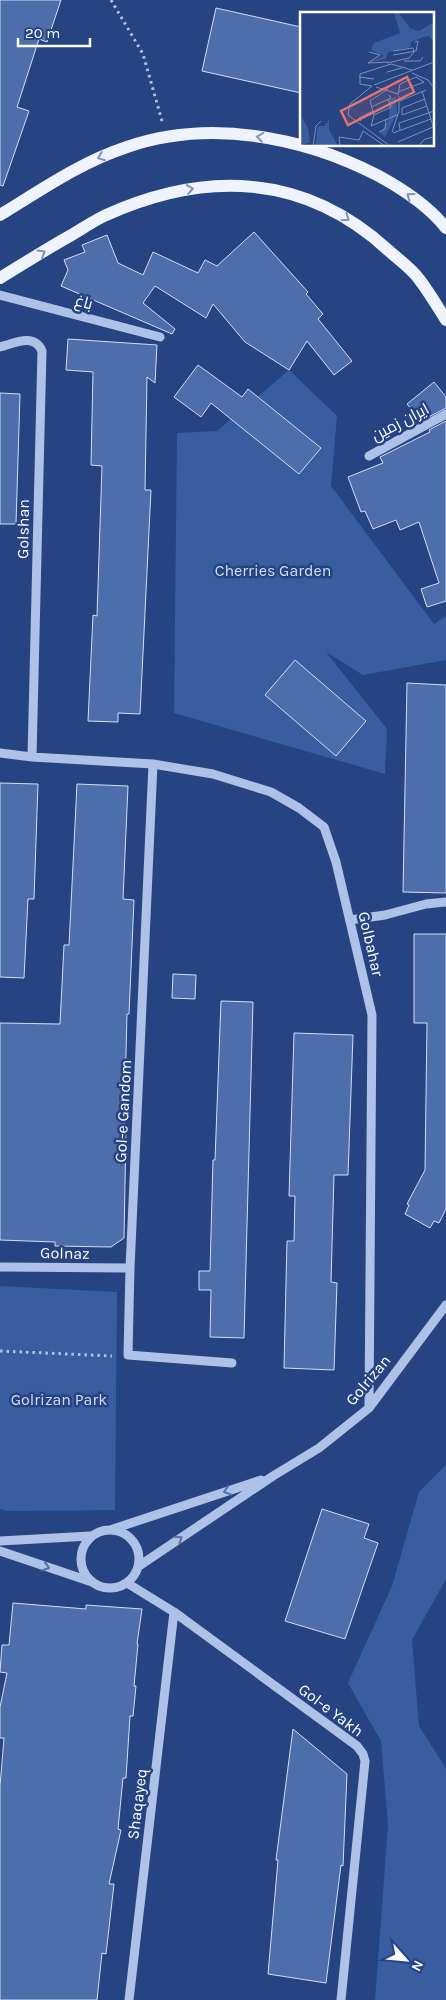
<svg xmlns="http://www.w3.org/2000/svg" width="446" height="2000" font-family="Karla,Cairo,sans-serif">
<rect width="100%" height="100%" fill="#264482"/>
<path fill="#3a5d9f" d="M289 370 337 416 331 486 434 624 446 616V660L363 675 326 652 387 729 385 774 174 713 177 433 217 431Z
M0 1286 117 1292 115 1510 8 1511 0 1509Z
M446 1465V1579L412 1640 419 1726 446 1769V2000H375L388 1825 381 1741 348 1683 392 1586 419 1492Z"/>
<path fill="#4e6eab" stroke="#d1def5" d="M0 0H61L47 42 39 39 17 107 29 111 3 186 0 185Z
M216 8 301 27V93L202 71Z
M254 232 308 292 306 294 323 314 318 319 352 361 334 375 307 341 289 370 245 342 213 304 206 318 155 286 143 303 175 329 172 334 61 286 68 270 64 260 85 252 82 245 107 235 118 263 143 275 153 252 198 273 205 260 217 266Z
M68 339 157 345 155 383 147 377 145 490H151L140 714 118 713V722L88 721 93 615 97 616 102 466 91 465 93 372 66 370Z
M198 365 242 397 248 389 321 448 299 474 211 403 201 417 174 397Z
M434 382 446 397V408L421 421 407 404Z
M0 393 20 394 16 524H0Z
M446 421V601L427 607 421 589 439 583 419 522 400 530 396 520 373 529 365 511 361 512 348 477 383 463 380 457 430 432 429 430Z
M295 660 366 721 336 756 265 695Z
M407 683 446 685V893L403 892Z
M0 783 38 784 34 899H28L24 978 0 977Z
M77 784 128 786 123 899 134 900 129 1014H127L124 1130H126L124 1238 111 1247 55 1246V1242L0 1240V1023L60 1024 64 945H69Z
M414 934H446V1209L439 1223 434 1221 430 1228 405 1214 409 1205 407 1204 425 1170 427 1023H414Z
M173 974 196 975 195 999 172 998Z
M221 1001 253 1002 244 1338 210 1337 211 1290H199V1271H210L213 1160H215Z
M294 1033 353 1035 348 1175H334L331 1282 337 1283 334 1370 284 1368 287 1241H294L295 1196H289Z
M322 1509 369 1524 364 1538 378 1543 345 1639 285 1621Z
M13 1603 86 1609V1605L142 1609 137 1644H138L134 1686H136L133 1716H130L126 1778H123L118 1829 121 1830 109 1884H114L106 1954 102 1953 97 2000H0V1786L4 1738H0V1707L7 1673 0 1672 2 1645H9Z
M293 1729 347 1774 343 1866 341 1865 326 1983 268 1974 278 1860H276Z"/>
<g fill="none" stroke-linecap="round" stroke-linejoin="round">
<path stroke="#aec2e7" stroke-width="3" stroke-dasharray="2.5 4" stroke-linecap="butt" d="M111 0 143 54 162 121
M0 1351 112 1356"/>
<path stroke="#aec2e7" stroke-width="9" d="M0 295 160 337
M0 347C15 343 34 333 42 351L32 757
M369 456 446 414
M0 753 32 757 153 764 213 774 271 792 299 808 324 827 336 862 372 1015 369 1408
M153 764 130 1268 128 1355 232 1363
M350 920 385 915 426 904 446 902
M0 1267 130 1268
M113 1529 261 1480
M81 1559a29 29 0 1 1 58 0a29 29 0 1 1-58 0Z
M0 1541 90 1536
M0 1551 92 1582
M139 1566 273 1476 319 1448 369 1408 446 1305
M127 1583 174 1612 357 1746 363 1754 365 1761 341 2000
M129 2000 174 1612"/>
<path stroke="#eff3fd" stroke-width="12" d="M0 215C41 190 81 162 127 147 209 119 301 136 377 175 401 188 428 205 446 228
M0 278C23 264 45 250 68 237 80 230 92 222 104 216 205 170 304 173 388 250 398 259 411 268 419 279 429 292 437 306 446 320"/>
</g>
<defs><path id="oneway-chevron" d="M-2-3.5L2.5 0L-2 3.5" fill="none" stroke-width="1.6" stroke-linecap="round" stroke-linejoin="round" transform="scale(1.25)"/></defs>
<g stroke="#8093b9">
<use href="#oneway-chevron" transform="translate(260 137) rotate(-171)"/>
<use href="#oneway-chevron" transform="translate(101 157) rotate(159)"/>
<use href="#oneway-chevron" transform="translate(190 189) rotate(-9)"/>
<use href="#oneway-chevron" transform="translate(410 196) rotate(-144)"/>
<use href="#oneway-chevron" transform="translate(346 218) rotate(34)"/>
<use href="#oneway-chevron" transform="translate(42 253) rotate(-31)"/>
</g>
<g stroke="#5670a5">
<use href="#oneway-chevron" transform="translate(227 1491) rotate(162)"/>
<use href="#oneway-chevron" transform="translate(179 1539) rotate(-34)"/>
<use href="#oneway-chevron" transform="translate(46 1567) rotate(18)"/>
</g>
<g text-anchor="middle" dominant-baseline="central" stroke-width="5" stroke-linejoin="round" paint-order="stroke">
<g font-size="16" fill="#fff" stroke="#264482">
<text transform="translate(84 302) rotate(15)">باغ</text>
<text transform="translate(400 422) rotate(-28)">ایران زمین</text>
<text transform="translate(23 529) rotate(-89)">Golshan</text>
<text transform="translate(371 944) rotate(77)">Golbahar</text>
<text transform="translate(123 1111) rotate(-87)">Gol-e Gandom</text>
<text transform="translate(65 1253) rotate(1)">Golnaz</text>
<text transform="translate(368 1380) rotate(-50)">Golrizan</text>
<text transform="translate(331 1710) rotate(37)">Gol-e Yakh</text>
<text transform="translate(137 1804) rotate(-83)">Shaqayeq</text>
</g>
<g font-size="16" fill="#d1def5" stroke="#264482">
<text x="273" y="570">Cherries Garden</text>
<text x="59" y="1399">Golrizan Park</text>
</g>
</g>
<g transform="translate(300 12)">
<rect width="134" height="134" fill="#264482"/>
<path d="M94 0H98L111 17 119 19 134 10V30L129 24 123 25 111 30V35L88 40 86 47 70 50 84 44 71 38 74 31 100 21ZM96 84 97 101 85 125 80 121 89 107V88ZM0 103 8 116 10 130 1 134ZM29 108V118L38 134H15L18 114H24Z" fill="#3a5d9f"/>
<path fill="none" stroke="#7d8fb4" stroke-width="1" d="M69 40 80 43 68 51 88 50M93 43 116 39 118 29 115 30M104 49H120L123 45M87 51 109 46 114 40 113 36 93 39M87 60 105 55M112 61 128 68 134 76M59 65 74 67M74 73 134 50M72 74 60 72V62L91 52 112 58M72 74 50 92 48 103 90 134M76 75 98 82M122 79 134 117M98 80 124 70M98 83 100 72 116 65 124 70M125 87 102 96V103L127 94M100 89 126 78M71 95 91 86 89 83M74 103 91 95 88 88M61 109 59 106 73 99M71 114 74 103 70 89 88 77M71 114 97 103M100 118 99 111 134 99M79 120 85 117 86 107M92 120 99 99V84M93 121 131 107M98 130 133 115M13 134 16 114 21 109M40 134 39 125 59 128 63 119 85 134M118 134 125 127 134 125"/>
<path fill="#e47373" fill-opacity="0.15" stroke="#e47373" stroke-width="2.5" d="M107 65 114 80 48 113 41 99Z"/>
<rect width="134" height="134" fill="none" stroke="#fff" stroke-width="2.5"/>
</g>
<g transform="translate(406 1960) rotate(117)" stroke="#264482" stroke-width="4" paint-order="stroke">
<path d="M0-4L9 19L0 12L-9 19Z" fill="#ffffff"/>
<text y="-8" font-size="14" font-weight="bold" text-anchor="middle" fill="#ffffff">N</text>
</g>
<path d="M18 38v8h72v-8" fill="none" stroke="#ffffff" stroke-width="2.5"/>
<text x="25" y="38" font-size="15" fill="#ffffff" stroke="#264482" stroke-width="4" paint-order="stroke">20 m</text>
</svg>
